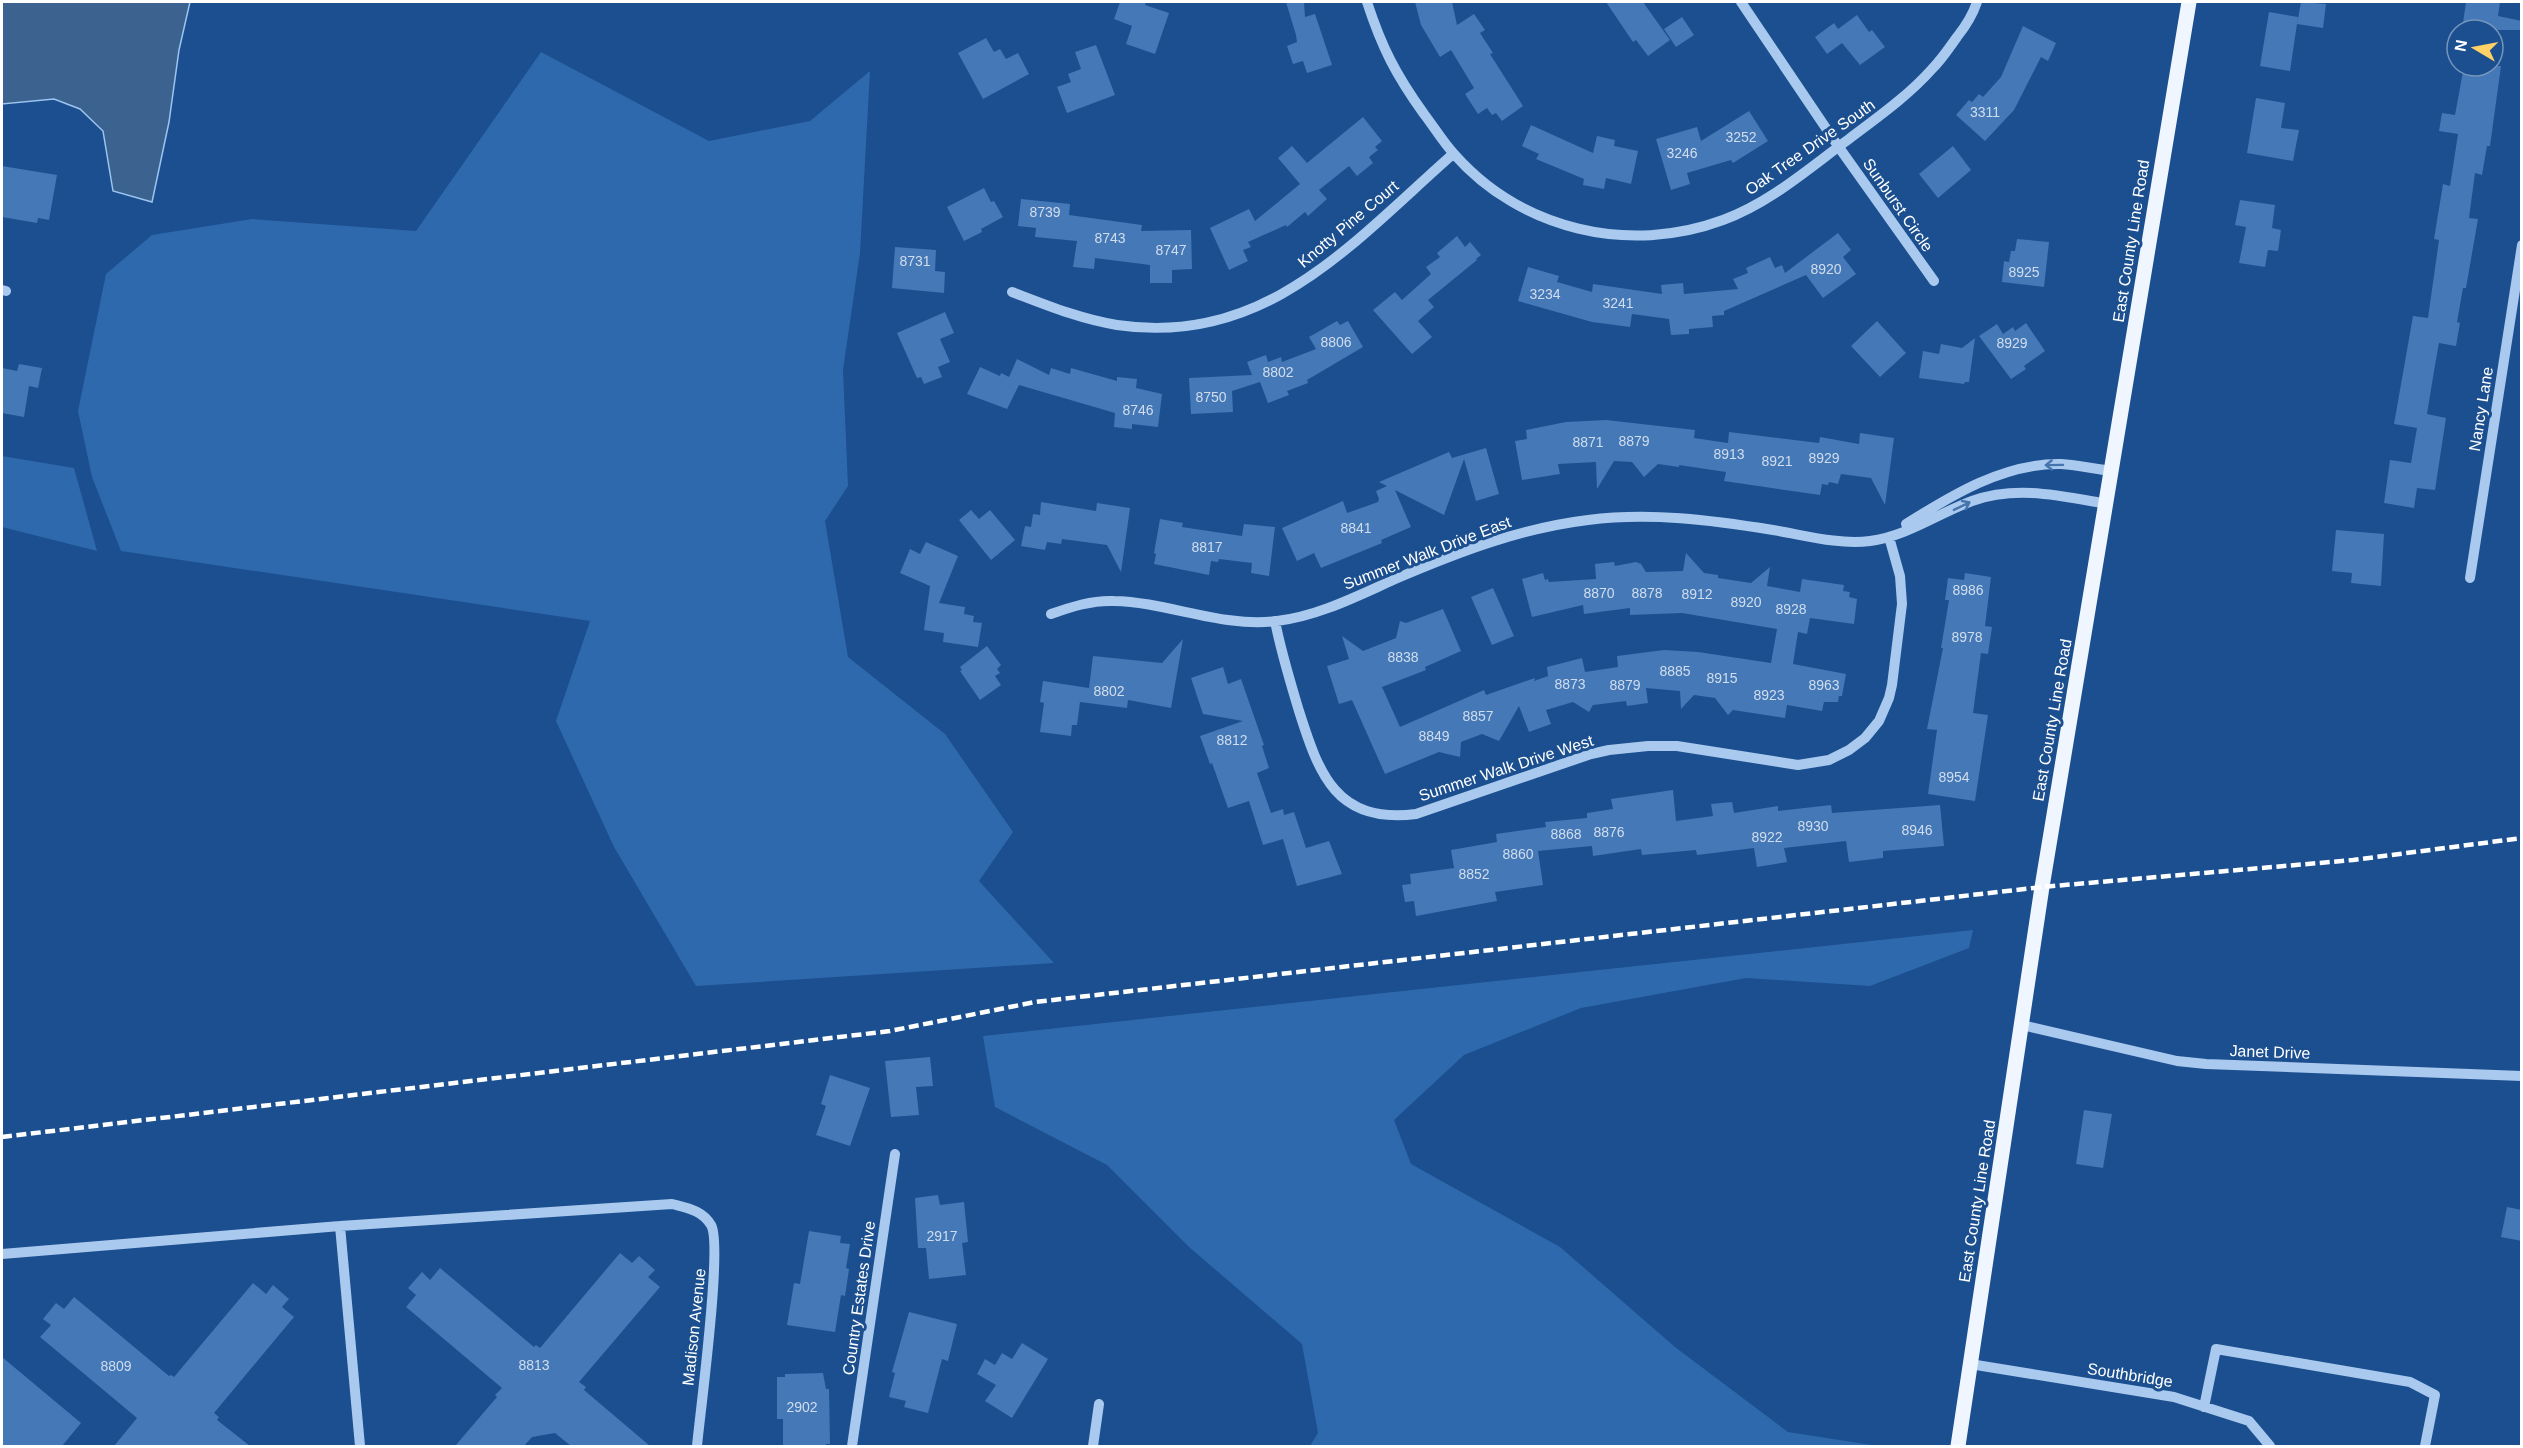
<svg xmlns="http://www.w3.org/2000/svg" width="2523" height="1448" font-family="Helvetica,sans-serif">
<rect width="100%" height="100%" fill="#1b4f8f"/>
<path fill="#2e69ad" d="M541 52 709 141 810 121 870 71 860 253 843 370 848 486 825 521 848 657 945 734 1013 832 979 881 1054 963 696 986 614 847 556 721 590 621 121 551 92 477 78 411 106 274 152 235 252 219 416 231Z
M2 456 74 468 97 551 2 527Z
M1973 930 1969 948 1870 986 1746 978 1581 1008 1464 1055 1394 1120 1411 1164 1560 1247 1675 1347 1788 1432 1878 1446H1310L1318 1433 1302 1344 1189 1247 1107 1165 995 1107 983 1036Z"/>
<path fill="#3c6290" stroke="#9cc4f0" stroke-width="1.5" d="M2 2H190L179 50 169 122 152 202 113 191 103 131 80 109 54 99 2 104Z"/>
<path fill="#4478b7" d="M1120 2H1146L1145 5 1169 13 1155 54 1126 44 1132 26 1114 19Z
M1286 2H1304L1305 17 1315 14 1332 65 1307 73 1303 61 1293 64 1287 46 1297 42 1296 35Z
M1415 2H1452L1457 25 1474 14 1485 30 1480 33 1493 53 1490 54 1523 106 1502 121 1496 113 1492 115 1487 108 1478 114 1465 94 1474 88 1451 50 1440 57 1421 25Z
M1606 2H1643L1670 40 1648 56 1636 40 1633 42Z
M2301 2 2326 4 2323 28 2297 24Z
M2466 2H2500L2498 16 2522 21V30H2462Z
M2269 12 2298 17 2290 71 2260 66Z
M1857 15 1869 32 1872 30 1885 47 1860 65 1842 43 1827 54 1815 37 1834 23 1838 29Z
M1682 17 1694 35 1676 47 1664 29Z
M2023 26 2056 43 2048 61 2041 57 2014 110 1985 141 1956 115 1969 100 1972 102 1979 94 1983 97 2001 77Z
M986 38 994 52 1000 49 1006 59 1018 53 1029 74 983 99 958 53Z
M1096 45 1115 95 1067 113 1057 87 1071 82 1068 74 1081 69 1075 52Z
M2464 66H2501L2490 146H2487L2482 175 2475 173 2469 218 2478 219 2466 288H2463L2457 322 2460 323 2456 346 2439 343 2435 365 2427 414 2446 418 2435 490 2417 488 2414 508 2384 503 2390 460 2411 463 2417 428 2394 424 2413 316 2428 318 2439 240 2434 239 2443 184 2450 186 2458 134 2439 131 2442 113 2455 115Z
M2256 98 2285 103 2281 128 2299 130 2293 161 2247 153Z
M1749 111 1768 141 1733 163 1731 160 1687 173 1690 184 1671 190 1656 139 1697 127 1701 141Z
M1363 117 1382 141 1375 147 1378 150 1369 157 1373 163 1357 176 1349 166 1319 190 1327 199 1308 216 1305 212 1287 227 1286 225 1248 242 1251 247 1243 250 1248 261 1229 270 1210 228 1249 209 1255 221 1300 184 1278 158 1292 146 1307 163Z
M1531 125 1593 153 1597 136 1615 140 1614 146 1638 151 1631 184 1606 178 1604 189 1583 185 1584 179 1536 159 1539 154 1522 146Z
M1953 146 1971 170 1938 198 1919 174Z
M2 166 57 175 49 220 38 218 37 223 2 217Z
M984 188 991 202 994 201 1003 217 981 229 982 232 964 241 947 207Z
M1021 199 1070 204 1069 215 1142 225 1141 231 1191 230 1192 269 1172 270V283H1150V265L1095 258 1094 269 1073 267 1077 241 1035 237 1036 228 1018 226Z
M2240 200 2275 205 2272 228 2281 230 2278 251 2268 250 2265 267 2239 263 2246 227 2235 225Z
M1838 233 1851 250 1843 257 1856 274 1823 298 1806 275 1724 311V315L1712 316 1713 327 1689 329V334L1671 335 1669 319 1632 314 1630 327 1592 322 1518 301 1528 267 1559 276 1557 282 1592 292 1593 284 1662 294 1661 285 1683 283 1684 294 1738 289 1733 279 1748 273 1746 268 1770 257 1775 268 1782 265 1785 273Z
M1457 236 1465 247 1470 242 1481 255 1476 259 1477 260 1428 300 1434 307 1418 321 1432 337 1412 354 1373 310 1395 292 1402 300 1431 274 1426 267 1440 257 1437 253Z
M2017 239 2049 242 2044 287 2002 282 2004 261 2009 262 2011 251H2015Z
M895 247 936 250 935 271 945 272 944 293 892 288Z
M945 312 954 333 940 339 950 362 938 367 942 377 924 384 921 377 917 378 897 333Z
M1337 321 1340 325 1348 321 1363 347 1307 380 1308 383 1287 391 1289 395 1268 403 1260 382 1232 391 1233 412 1191 414 1189 378 1252 375 1247 362 1266 355 1268 362 1281 357 1282 362 1316 349 1309 337Z
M1877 321 1906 353 1880 377 1851 346Z
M2026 323 2045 351 2024 366 2026 369 2011 379 1979 336 1997 324 2003 334 2013 327 2015 331Z
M1975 338 1969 382H1965L1964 384 1919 378 1923 351 1939 354 1941 344 1962 348Z
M1017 359 1049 375 1051 368 1070 374 1071 368 1117 381V377L1137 379 1136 388 1162 394 1158 427 1132 424V429L1114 427 1115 413 1019 385 1007 409 967 394 980 367 1000 376 1001 373 1009 377Z
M19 364 42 368 38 388 29 386 24 417 2 413V368L17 371Z
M1606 420 1695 430 1694 438 1728 443 1729 432 1819 443 1820 437 1859 444 1860 433 1894 438 1885 505 1871 478 1841 474 1838 484 1829 482 1828 485 1822 484 1820 495 1724 481 1726 472 1679 465V467L1658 464 1644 477 1632 462 1614 461 1597 489 1596 462 1558 464 1560 474 1522 480 1515 441 1527 439 1526 430 1566 422Z
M1486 448 1499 494 1476 501 1464 459 1444 515 1395 490 1411 527 1381 540 1382 543 1321 568 1314 553 1297 561 1282 528 1343 501 1347 513 1378 502 1379 499 1376 491 1387 486 1379 482 1449 452 1452 458Z
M1041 502 1096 511 1097 503 1130 508 1121 572 1107 545 1062 539 1061 544 1047 542 1045 550 1021 546 1025 526 1031 527 1033 514 1040 515Z
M971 510 979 519 990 510 1015 540 991 560 959 520Z
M1160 519 1183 523 1182 527 1242 536 1244 524 1275 527 1269 576 1251 573 1252 563 1219 559 1218 562 1211 561 1209 575 1154 564 1156 554 1154 553Z
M2336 530 2384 534 2381 586 2351 583 2352 573 2332 571Z
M926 542 958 556 939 603 965 607 964 614 974 616 973 622 982 623 978 647 943 642 944 633 924 630 930 586 900 573 910 549 920 554Z
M1686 553 1704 573 1718 575V578L1751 583 1770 567 1767 586 1800 592 1802 579 1844 585 1843 591 1850 592 1849 597 1857 599 1854 624 1810 618 1807 634 1798 632 1793 664 1846 674 1842 696H1839L1838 702H1824L1822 711 1787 705 1785 718 1733 710 1728 715 1715 698 1694 695 1681 709 1680 691 1646 688 1648 703 1627 706 1626 701 1593 705 1589 712 1573 702 1546 710 1551 724 1529 732 1519 706 1499 741 1482 734 1461 742 1460 757 1439 752 1385 774 1352 700 1339 704 1327 666 1349 659 1342 636 1363 651 1396 638 1400 621 1406 623 1443 609 1461 651 1425 667 1426 670 1382 687 1400 727 1484 690 1486 695 1535 678 1534 681 1548 676 1547 667 1582 658 1585 672 1618 667 1617 656 1664 650 1698 652 1771 663 1777 629 1682 613 1630 615V608L1584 614 1583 605 1532 617 1522 579 1543 573 1545 580 1548 579 1549 582 1596 579 1595 564 1614 562 1615 566 1636 562 1641 564 1646 572 1683 571Z
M1965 573 1991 577 1985 626 1992 627 1988 654 1981 653 1973 713 1988 715 1975 801 1928 794 1937 730 1927 729 1943 648H1941L1949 600H1945L1948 578 1964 580Z
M1493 588 1514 636 1492 645 1471 597Z
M1183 639 1171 708 1128 700 1127 708 1080 702 1077 725H1072L1071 736 1040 732 1044 703 1040 702 1043 681 1089 688 1093 656 1162 663Z
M987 646 1001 665 997 669 1000 673 995 676 1001 685 980 700 960 671 962 670 960 667Z
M1223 667 1228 684 1241 679 1264 745 1262 746 1269 768 1257 773 1271 813 1283 809 1284 815 1294 812 1306 848 1329 841 1342 874 1297 886 1283 839 1263 845 1249 801 1228 808 1212 763 1210 764 1200 736 1243 721 1203 714 1191 678Z
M1673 790 1676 821 1713 816 1711 804 1732 802 1734 813 1778 806V811L1831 805 1832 813 1940 805 1944 846 1883 851V858L1849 862 1846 841 1784 848 1787 862 1757 867 1754 848 1697 855 1696 850 1642 855 1641 849 1593 856 1592 846 1538 851 1543 885 1495 892 1497 901 1416 916 1414 901 1405 902 1402 885 1411 884 1410 874 1454 868 1451 850 1497 842 1496 834 1546 827 1545 822 1587 818V813L1613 809 1611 799Z
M930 1057 933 1086 916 1087 919 1115 891 1117 885 1061Z
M830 1075 870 1088 850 1146 816 1135 826 1106 821 1104Z
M2084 1110 2112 1114 2103 1168 2076 1164Z
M938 1195 940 1205 964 1202 968 1242 962 1243 966 1275 929 1279 926 1248H918L915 1198Z
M2507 1207 2522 1210V1241L2501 1237Z
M809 1231 841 1236 840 1243 850 1244 846 1268 849 1269 845 1296 841 1295 835 1332 787 1325 794 1283 800 1284Z
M620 1253 632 1263 639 1256 655 1270 648 1277 660 1287 579 1382 586 1387 584 1390 650 1446H571L555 1433 532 1437 524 1446H455L497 1397 495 1395 502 1388 406 1307 416 1295 408 1288 422 1272 430 1280 440 1268 534 1347 536 1345 540 1348Z
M253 1283 266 1294 273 1285 289 1299 282 1307 294 1317 214 1413 219 1417 217 1420 250 1446H114L137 1418 40 1337 51 1325 43 1319 56 1303 64 1309 74 1297 169 1376 171 1375 174 1377Z
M909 1312 957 1324 948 1361 942 1359 928 1413 904 1407 906 1401 889 1397 895 1373 892 1372Z
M1022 1343 1048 1359 1012 1418 985 1401 996 1385 977 1374 985 1359 995 1365 1002 1353 1012 1359Z
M2 1357 81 1423 62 1446H2Z
M823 1373 826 1389H829L830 1444H826V1446H783V1419H777V1377H785V1374Z"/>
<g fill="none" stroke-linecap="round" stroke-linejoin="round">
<path stroke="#a9c9ee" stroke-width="10" d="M1367 2C1382 48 1396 75 1424 114 1434 127 1443 142 1454 154 1521 230 1629 255 1723 220 1770 203 1809 168 1849 139 1878 117 1908 96 1932 69 1942 59 1949 48 1957 37 1965 27 1973 14 1977 2
M1741 2 1838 146 1934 281
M2 290 6 291
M1012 292C1046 305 1080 319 1117 325 1266 347 1353 242 1453 154
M1906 524C1952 495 2004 463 2061 464 2078 465 2095 469 2112 471
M2470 578 2522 245
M1051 614C1071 607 1092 600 1114 601 1168 602 1222 628 1277 621 1320 616 1361 594 1400 577 1461 551 1522 528 1588 520 1650 512 1711 520 1773 530 1804 535 1838 545 1870 541 1907 536 1937 514 1972 501 2017 485 2061 496 2107 504
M1275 621C1281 652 1290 681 1299 711 1319 774 1336 824 1416 814L1591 754 1609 750 1648 746H1677L1798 765 1829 760 1849 750 1865 738 1879 721 1889 698 1892 685 1902 604 1900 576 1889 537
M2022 1025 2177 1061 2206 1064 2522 1076
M340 1226 360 1446
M2 1254 340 1226 672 1204C687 1208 702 1210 711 1225 723 1244 700 1413 697 1446
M1970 1364 2174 1397 2249 1421 2270 1446
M2204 1407 2216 1349 2410 1382 2435 1395 2425 1446
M852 1446 895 1154
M1093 1446 1099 1404"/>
<path stroke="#f0f6ff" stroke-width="15" d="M1958 1446 2042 887 2189 2"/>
<path stroke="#fff" stroke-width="4.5" stroke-dasharray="10 4.5" stroke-linecap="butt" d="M2 1137 890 1031 1035 1002 2042 887 2353 860 2522 838"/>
</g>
<defs><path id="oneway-shaft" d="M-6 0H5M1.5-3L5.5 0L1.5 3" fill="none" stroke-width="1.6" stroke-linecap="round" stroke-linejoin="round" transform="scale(1.5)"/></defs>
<g stroke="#4674ac">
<use href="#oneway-shaft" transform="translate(2054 465) rotate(179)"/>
<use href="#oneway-shaft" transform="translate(1962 506) rotate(-26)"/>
</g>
<g text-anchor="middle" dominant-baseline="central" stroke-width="6" stroke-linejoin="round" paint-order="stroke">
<g font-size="14" fill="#d0dded">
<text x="1985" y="112">3311</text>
<text x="1741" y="137">3252</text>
<text x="1682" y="153">3246</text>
<text x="1045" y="212">8739</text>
<text x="1110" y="238">8743</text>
<text x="1171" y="250">8747</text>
<text x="915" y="261">8731</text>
<text x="1826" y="269">8920</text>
<text x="2024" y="272">8925</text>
<text x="1545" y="294">3234</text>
<text x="1618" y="303">3241</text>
<text x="1336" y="342">8806</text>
<text x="2012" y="343">8929</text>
<text x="1278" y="372">8802</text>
<text x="1211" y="397">8750</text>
<text x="1138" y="410">8746</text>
<text x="1634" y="441">8879</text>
<text x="1588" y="442">8871</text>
<text x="1729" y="454">8913</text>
<text x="1824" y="458">8929</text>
<text x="1777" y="461">8921</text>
<text x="1356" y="528">8841</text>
<text x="1207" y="547">8817</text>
<text x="1968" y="590">8986</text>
<text x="1599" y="593">8870</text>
<text x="1647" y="593">8878</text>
<text x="1697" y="594">8912</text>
<text x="1746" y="602">8920</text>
<text x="1791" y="609">8928</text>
<text x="1967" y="637">8978</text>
<text x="1403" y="657">8838</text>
<text x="1675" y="671">8885</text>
<text x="1722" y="678">8915</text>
<text x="1570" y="684">8873</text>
<text x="1625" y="685">8879</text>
<text x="1824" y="685">8963</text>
<text x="1109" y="691">8802</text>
<text x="1769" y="695">8923</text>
<text x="1478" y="716">8857</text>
<text x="1434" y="736">8849</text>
<text x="1232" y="740">8812</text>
<text x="1954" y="777">8954</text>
<text x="1813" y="826">8930</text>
<text x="1917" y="830">8946</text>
<text x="1609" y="832">8876</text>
<text x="1566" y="834">8868</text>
<text x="1767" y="837">8922</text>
<text x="1518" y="854">8860</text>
<text x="1474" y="874">8852</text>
<text x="942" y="1236">2917</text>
<text x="534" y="1365">8813</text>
<text x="116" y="1366">8809</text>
<text x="802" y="1407">2902</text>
</g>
<g font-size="16" fill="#fff" stroke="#1b4f8f">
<text transform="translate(1810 147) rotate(-35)">Oak Tree Drive South</text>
<text transform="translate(1898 205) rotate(55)">Sunburst Circle</text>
<text transform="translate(1348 224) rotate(-40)">Knotty Pine Court</text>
<text transform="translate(2131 241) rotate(-81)">East County Line Road</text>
<text transform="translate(2481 409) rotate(-81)">Nancy Lane</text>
<text transform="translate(1427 553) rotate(-21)">Summer Walk Drive East</text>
<text transform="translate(2052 720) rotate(-80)">East County Line Road</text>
<text transform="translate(1506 768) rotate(-18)">Summer Walk Drive West</text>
<text transform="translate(2270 1052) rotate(2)">Janet Drive</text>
<text transform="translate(1977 1201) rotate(-81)">East County Line Road</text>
<text transform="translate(859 1298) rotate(-82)">Country Estates Drive</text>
<text transform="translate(694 1327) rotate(-84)">Madison Avenue</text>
<text transform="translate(2130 1375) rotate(9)">Southbridge</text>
</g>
</g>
<rect width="2523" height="1448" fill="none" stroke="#ffffff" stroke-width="6"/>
<g transform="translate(2475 48) rotate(280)"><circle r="28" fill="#1b4f8f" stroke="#7695bc" stroke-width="1.5"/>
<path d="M0-4.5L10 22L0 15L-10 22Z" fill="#ffd166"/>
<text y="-9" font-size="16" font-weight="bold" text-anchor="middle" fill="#ffffff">N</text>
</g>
</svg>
